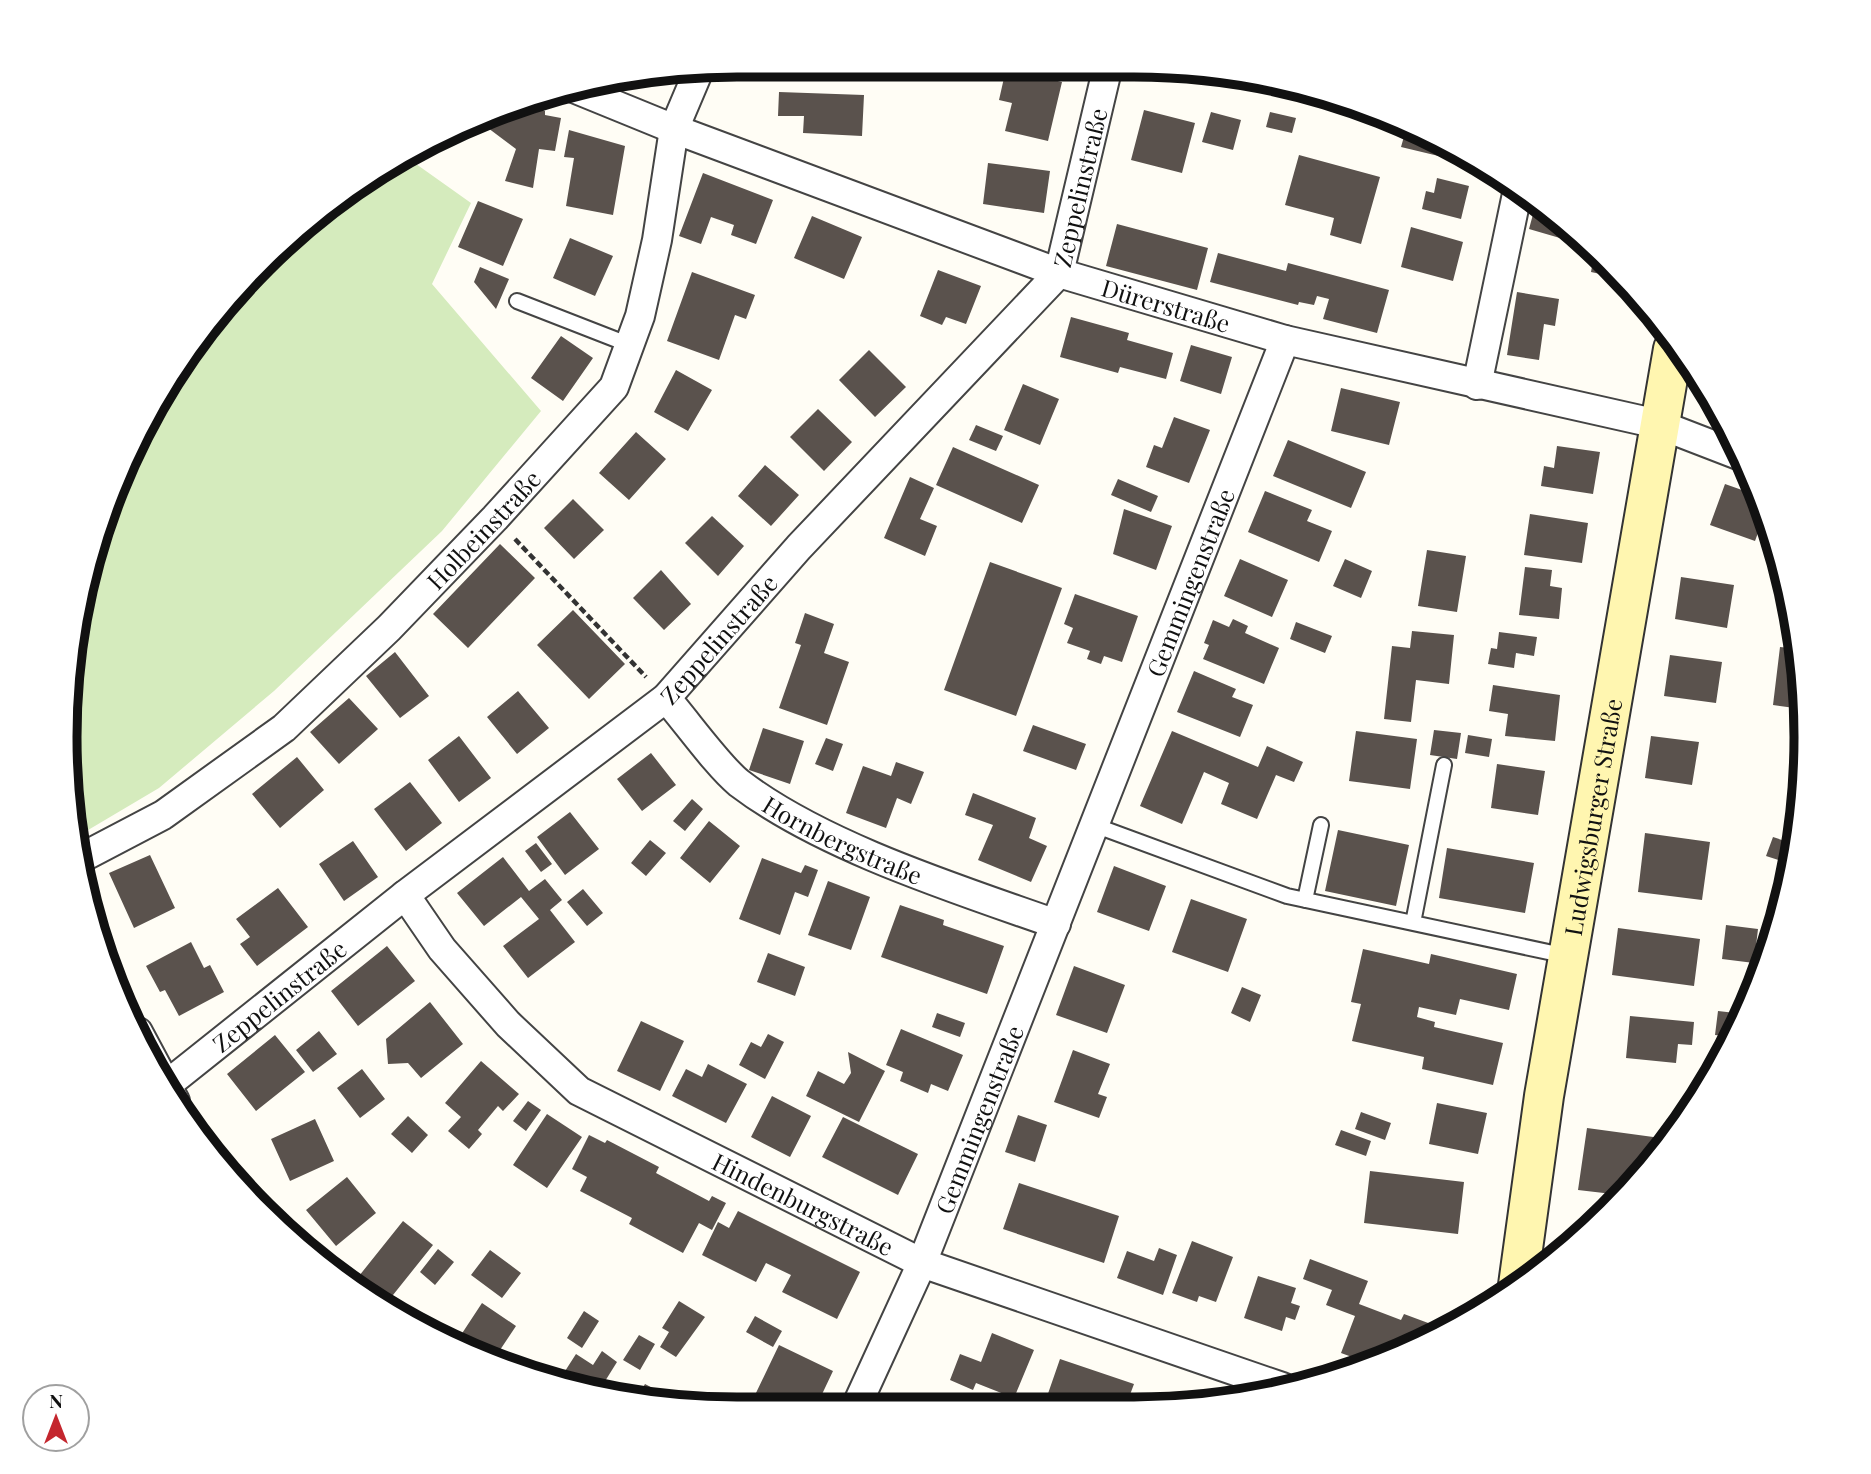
<svg xmlns="http://www.w3.org/2000/svg" width="1871" height="1474" font-family="'Playfair Display',serif">
<rect width="100%" height="100%" fill="#fffdf5"/>
<path fill="#d5ebbd" d="M402 154 471 203 432 284 541 411 442 531 274 691 159 788 78 836 65 737 88 563 155 401 261 262Z"/>
<path fill="#5a524d" d="M748 68H766V77H748Z
M1006 69 1062 82 1048 141 1005 131 1012 103 999 100Z
M779 92 864 95 862 136 803 133 804 116H778Z
M525 103 545 111V115L561 118 555 151 539 149 533 188 505 181 516 149 480 122Z
M1144 110 1195 123 1182 173 1131 160Z
M1211 112 1241 120 1233 150 1202 142Z
M1270 112 1296 118 1292 133 1266 127Z
M1407 126 1470 155 1474 157 1472 164 1401 147Z
M569 130 625 146 613 215 566 206 574 158 564 157Z
M1299 155 1380 177 1361 244 1330 235 1334 218 1285 205Z
M988 163 1050 171 1044 213 983 204Z
M703 173 773 200 756 244 731 235 734 225 711 217 701 244 679 236Z
M1437 178 1469 186 1461 219 1422 209 1426 191 1434 193Z
M478 201 523 219 503 266 458 247Z
M1535 207 1549 211 1577 231 1580 235 1577 243 1529 229Z
M812 216 862 237 844 279 794 258Z
M1117 224 1208 248 1197 290 1106 266Z
M1411 227 1463 242 1453 281 1401 267Z
M570 238 613 256 595 296 553 278Z
M1587 243 1608 269 1614 277 1591 272 1593 261 1583 259Z
M1218 253 1286 271 1288 263 1389 290 1377 333 1323 319 1329 299 1317 296 1314 305 1299 302 1298 305 1210 282Z
M480 267 509 279 496 309 474 282Z
M938 270 981 286 966 324 946 317 942 325 920 316Z
M692 272 755 295 746 319 735 315 719 360 667 341Z
M1517 292 1559 299 1555 326 1544 324 1539 360 1507 355Z
M1071 317 1129 333 1127 340 1173 353 1166 379 1120 367 1118 373 1060 357Z
M561 336 593 358 563 401 531 378Z
M1191 345 1232 357 1221 394 1180 381Z
M869 350 906 387 875 417 839 380Z
M676 370 712 390 688 431 654 412Z
M1023 384 1059 399 1040 445 1004 430Z
M1341 388 1400 402 1389 445 1331 431Z
M818 409 852 442 824 471 790 437Z
M1174 417 1210 430 1189 483 1146 467 1154 445 1162 448Z
M976 425 1003 436 996 451 969 440Z
M636 432 666 459 629 500 599 473Z
M1288 440 1366 472 1351 508 1273 476Z
M1557 446 1600 452 1593 494 1541 486 1544 466 1554 468Z
M953 447 1039 485 1022 523 936 485Z
M765 465 799 495 771 526 738 496Z
M910 477 934 488 920 519 937 526 925 556 884 538Z
M1118 479 1158 496 1151 512 1111 495Z
M1725 484 1759 496 1766 511 1755 541 1710 525Z
M1265 491 1312 510 1307 521 1332 531 1319 562 1248 532Z
M573 499 604 530 574 559 544 528Z
M1124 509 1172 526 1156 570 1113 554Z
M1530 514 1588 523 1582 563 1524 555Z
M712 516 744 546 718 576 685 543Z
M500 544 535 578 468 648 433 614Z
M1427 550 1466 556 1457 612 1418 606Z
M1240 559 1288 580 1272 617 1224 596Z
M1345 559 1372 571 1361 598 1333 586Z
M990 562 1062 588 1016 716 944 690Z
M1525 567 1552 570 1550 586 1562 588 1559 619 1519 615Z
M661 570 691 604 664 630 633 598Z
M1681 577 1734 585 1727 628 1675 619Z
M1075 594 1138 616 1122 662 1104 656 1101 664 1087 659 1090 651 1067 643 1073 628 1064 624Z
M573 610 625 664 589 699 537 645Z
M805 613 834 624 824 653 849 662 827 725 779 708 801 645 795 643Z
M1233 619 1248 626 1245 633 1279 648 1264 684 1203 659 1209 645 1204 643 1213 620 1229 627Z
M1296 622 1332 636 1325 653 1290 639Z
M1412 631 1454 635 1449 684 1416 680 1411 722 1384 719 1392 646 1410 648Z
M1499 632 1537 637 1534 656 1516 653 1514 668 1488 664 1491 648 1497 649Z
M1780 647 1800 649 1802 709 1773 705Z
M395 652 429 696 400 718 366 676Z
M1670 655 1722 662 1716 703 1664 696Z
M1194 671 1236 689 1232 697 1253 705 1240 737 1177 712Z
M1493 685 1560 695 1555 741 1505 736 1508 714 1489 711Z
M518 691 549 728 517 754 487 717Z
M349 698 378 729 339 764 310 732Z
M1033 725 1086 744 1076 770 1023 751Z
M763 728 804 741 790 784 749 770Z
M1434 730 1461 733 1457 759 1430 755Z
M1172 731 1258 767 1267 746 1303 762 1294 782 1276 775 1257 819 1221 804 1229 783 1204 772 1182 824 1140 806Z
M1356 731 1417 739 1410 789 1349 781Z
M1468 735 1492 739 1489 757 1465 753Z
M459 736 491 778 459 802 428 760Z
M1651 736 1699 742 1692 785 1645 778Z
M826 738 843 744 833 771 815 764Z
M651 753 676 785 642 811 617 779Z
M297 757 324 790 280 828 252 794Z
M896 762 924 772 911 804 897 798 886 828 846 813 863 766 891 776Z
M1497 764 1545 771 1538 815 1491 808Z
M410 782 442 823 406 851 374 809Z
M973 793 1036 818 1029 838 1047 846 1031 882 978 860 993 825 965 815Z
M692 799 703 809 685 831 673 821Z
M570 812 599 849 565 875 537 837Z
M709 821 740 846 710 883 680 858Z
M1338 830 1409 845 1396 906 1325 891Z
M1645 833 1710 842 1702 900 1638 892Z
M1773 837 1794 844 1791 864 1766 856Z
M650 840 666 853 646 876 631 863Z
M353 841 378 877 344 901 319 864Z
M536 843 552 864 541 872 525 851Z
M1447 848 1534 863 1525 913 1439 898Z
M150 855 175 908 134 928 109 873Z
M503 857 529 891 545 879 562 900 550 910 575 942 528 978 503 946 539 919 521 897 484 926 457 893Z
M762 858 801 873 805 865 818 870 808 897 795 892 780 935 739 919Z
M1114 866 1166 886 1149 931 1097 912Z
M828 881 870 897 851 950 808 935Z
M278 888 308 927 257 966 240 944 250 937 236 919Z
M583 889 603 913 587 926 567 902Z
M1191 899 1247 919 1228 972 1172 952Z
M900 905 944 920 943 925 1004 946 987 994 881 957Z
M1726 925 1758 929 1754 963 1722 959Z
M1618 928 1700 939 1694 986 1612 975Z
M191 942 204 968 210 965 224 992 179 1016 165 990 160 992 146 966Z
M387 946 415 981 358 1026 331 991Z
M1363 949 1429 964 1431 954 1517 974 1509 1010 1460 999 1456 1015 1419 1007 1417 1017 1435 1022 1434 1027 1503 1043 1493 1085 1422 1069 1424 1057 1352 1041 1361 1004 1351 1002Z
M768 953 805 967 795 996 757 982Z
M1074 966 1125 985 1107 1033 1056 1015Z
M1242 987 1261 995 1250 1022 1231 1013Z
M430 1002 463 1044 421 1078 408 1063 388 1064 386 1039Z
M1718 1011 1744 1014 1735 1037 1715 1035Z
M937 1013 965 1023 960 1037 932 1027Z
M1630 1016 1694 1022 1692 1045 1678 1044 1676 1063 1626 1058Z
M641 1021 684 1041 660 1091 617 1071Z
M901 1029 963 1055 948 1091 931 1084 928 1093 900 1081 903 1072 886 1065Z
M319 1031 337 1054 313 1072 296 1050Z
M768 1034 784 1042 765 1079 739 1065 751 1042 761 1047Z
M275 1035 305 1072 256 1111 227 1074Z
M1073 1050 1110 1064 1098 1094 1107 1097 1099 1118 1054 1102Z
M848 1052 885 1071 859 1122 806 1096 818 1071 844 1084 851 1073Z
M481 1061 519 1094 503 1111 498 1106 478 1130 482 1134 469 1149 448 1131 461 1117 445 1103Z
M708 1064 747 1084 726 1123 672 1096 686 1069 702 1077Z
M362 1069 385 1099 360 1118 337 1088Z
M772 1096 811 1116 790 1157 751 1137Z
M528 1101 541 1110 526 1131 513 1121Z
M1437 1103 1487 1113 1478 1154 1429 1144Z
M1361 1112 1391 1123 1385 1140 1355 1129Z
M547 1114 582 1137 547 1188 513 1165Z
M1018 1115 1047 1125 1035 1162 1005 1152Z
M408 1116 428 1135 412 1153 391 1134Z
M843 1117 918 1154 898 1195 822 1157Z
M315 1119 334 1161 290 1181 271 1139Z
M1587 1128 1668 1139 1667 1146 1621 1195 1578 1190Z
M1341 1130 1371 1141 1366 1156 1335 1145Z
M589 1135 605 1143 607 1140 659 1167 656 1173 709 1201 712 1196 726 1203 712 1230 699 1223 683 1253 629 1224 632 1218 580 1191 587 1177 572 1169Z
M1370 1171 1464 1182 1458 1234 1364 1223Z
M347 1177 376 1213 336 1246 306 1210Z
M1019 1183 1119 1216 1104 1263 1003 1229Z
M738 1211 860 1272 837 1319 782 1292 791 1275 766 1263 756 1282 702 1255 718 1222 729 1228Z
M403 1221 433 1245 385 1305 355 1281Z
M1192 1241 1233 1257 1216 1302 1199 1296 1197 1302 1172 1293Z
M1159 1248 1177 1255 1163 1295 1117 1278 1127 1251 1154 1261Z
M438 1249 454 1262 435 1285 420 1272Z
M490 1250 521 1273 502 1298 471 1275Z
M1310 1259 1368 1281 1359 1304 1401 1320 1404 1314 1447 1330 1371 1364 1341 1353 1355 1316 1326 1305 1332 1290 1303 1279Z
M1258 1276 1296 1288 1291 1303 1300 1306 1295 1320 1286 1317 1282 1331 1244 1318Z
M679 1301 705 1317 676 1357 660 1347 669 1332 662 1328Z
M482 1303 516 1326 492 1362 457 1341Z
M584 1311 599 1321 582 1348 567 1338Z
M755 1316 782 1331 773 1347 746 1332Z
M992 1333 1034 1350 1014 1398 976 1383 973 1390 950 1380 960 1354 981 1362Z
M639 1335 655 1344 640 1370 623 1360Z
M779 1345 833 1371 815 1409H784L755 1395Z
M602 1351 617 1362 597 1394 558 1382 576 1354 593 1365Z
M1060 1359 1134 1384 1125 1408H1043Z
M645 1384 683 1404 636 1399Z"/>
<g fill="none" stroke-linecap="round" stroke-linejoin="round">
<defs>
<path id="service" d="M517 301 630 345
M1094 825 1287 896 1567 956
M1305 900 1321 825
M1413 923 1444 765"/>
<g id="minor">
<path id="s1" d="M571 87 674 129 1059 273 1285 340 1658 424 1741 456"/>
<path d="M1477 385 1518 189"/>
<path id="s2" d="M666 698C686 721 718 766 739 783 823 847 957 889 1056 924"/>
<path id="s3" d="M81 858 163 815 284 728 389 628 495 518 614 387 640 316 657 240 674 129 699 70"/>
<path id="s4" d="M405 895 442 949 508 1024 579 1091 922 1263 1282 1387"/>
<path d="M138 1032 175 1101"/>
<path id="s5" d="M164 1087 405 895 666 698 799 547 1059 273 1108 66"/>
<path id="s6" d="M855 1409 922 1263 1285 340"/>
</g>
<g id="secondary">
<path id="s7" d="M1518 1285 1544 1096 1673 349"/>
</g>
</defs>
<use href="#service" stroke="#444" stroke-width="18"/>
<use href="#minor" stroke="#444" stroke-width="32"/>
<use href="#secondary" stroke="#333" stroke-width="42"/>
<path stroke="#333" stroke-width="4.5" stroke-dasharray="7 3.5" stroke-linecap="butt" d="M515 539 646 677"/>
<use href="#service" stroke="#fff" stroke-width="14"/>
<use href="#minor" stroke="#fff" stroke-width="28"/>
<use href="#secondary" stroke="#fff6b0" stroke-width="38"/>
</g>
<g text-anchor="middle" dominant-baseline="central" stroke-width="7" stroke-linejoin="round" paint-order="stroke">
<g font-size="24" fill="#111" stroke="#fff">
<text stroke="none"><textPath href="#s5" startOffset="1302">Zeppelinstraße</textPath></text>
<text stroke="none"><textPath href="#s1" startOffset="634">Dürerstraße</textPath></text>
<text stroke="none"><textPath href="#s3" startOffset="523">Holbeinstraße</textPath></text>
<text stroke="none"><textPath href="#s6" startOffset="892">Gemmingenstraße</textPath></text>
<text stroke="none"><textPath href="#s5" startOffset="714">Zeppelinstraße</textPath></text>
<text stroke="none"><textPath href="#s7" startOffset="474">Ludwigsburger Straße</textPath></text>
<text stroke="none"><textPath href="#s2" startOffset="231">Hornbergstraße</textPath></text>
<text stroke="none"><textPath href="#s5" startOffset="147">Zeppelinstraße</textPath></text>
<text stroke="none"><textPath href="#s6" startOffset="315">Gemmingenstraße</textPath></text>
<text stroke="none"><textPath href="#s4" startOffset="514">Hindenburgstraße</textPath></text>
</g>
</g>
<path d="M0 0H1871V1474H0ZM737 77H1134A660 660 0 0 1 1794 737V737A660 660 0 0 1 1134 1397H737A660 660 0 0 1 77 737V737A660 660 0 0 1 737 77Z" fill="#fff" fill-rule="evenodd"/>
<path fill="none" stroke="#111" stroke-width="9" d="M737 77H1134A660 660 0 0 1 1794 737V737A660 660 0 0 1 1134 1397H737A660 660 0 0 1 77 737V737A660 660 0 0 1 737 77Z"/>
<g transform="translate(56 1418)"><circle r="33" fill="#ffffff" stroke="#a0a0a0" stroke-width="2"/>
<path d="M0-5L12 26L0 18L-12 26Z" fill="#c4262e"/>
<text y="-10" font-size="19" font-weight="bold" text-anchor="middle" fill="#111111">N</text>
</g>
</svg>
